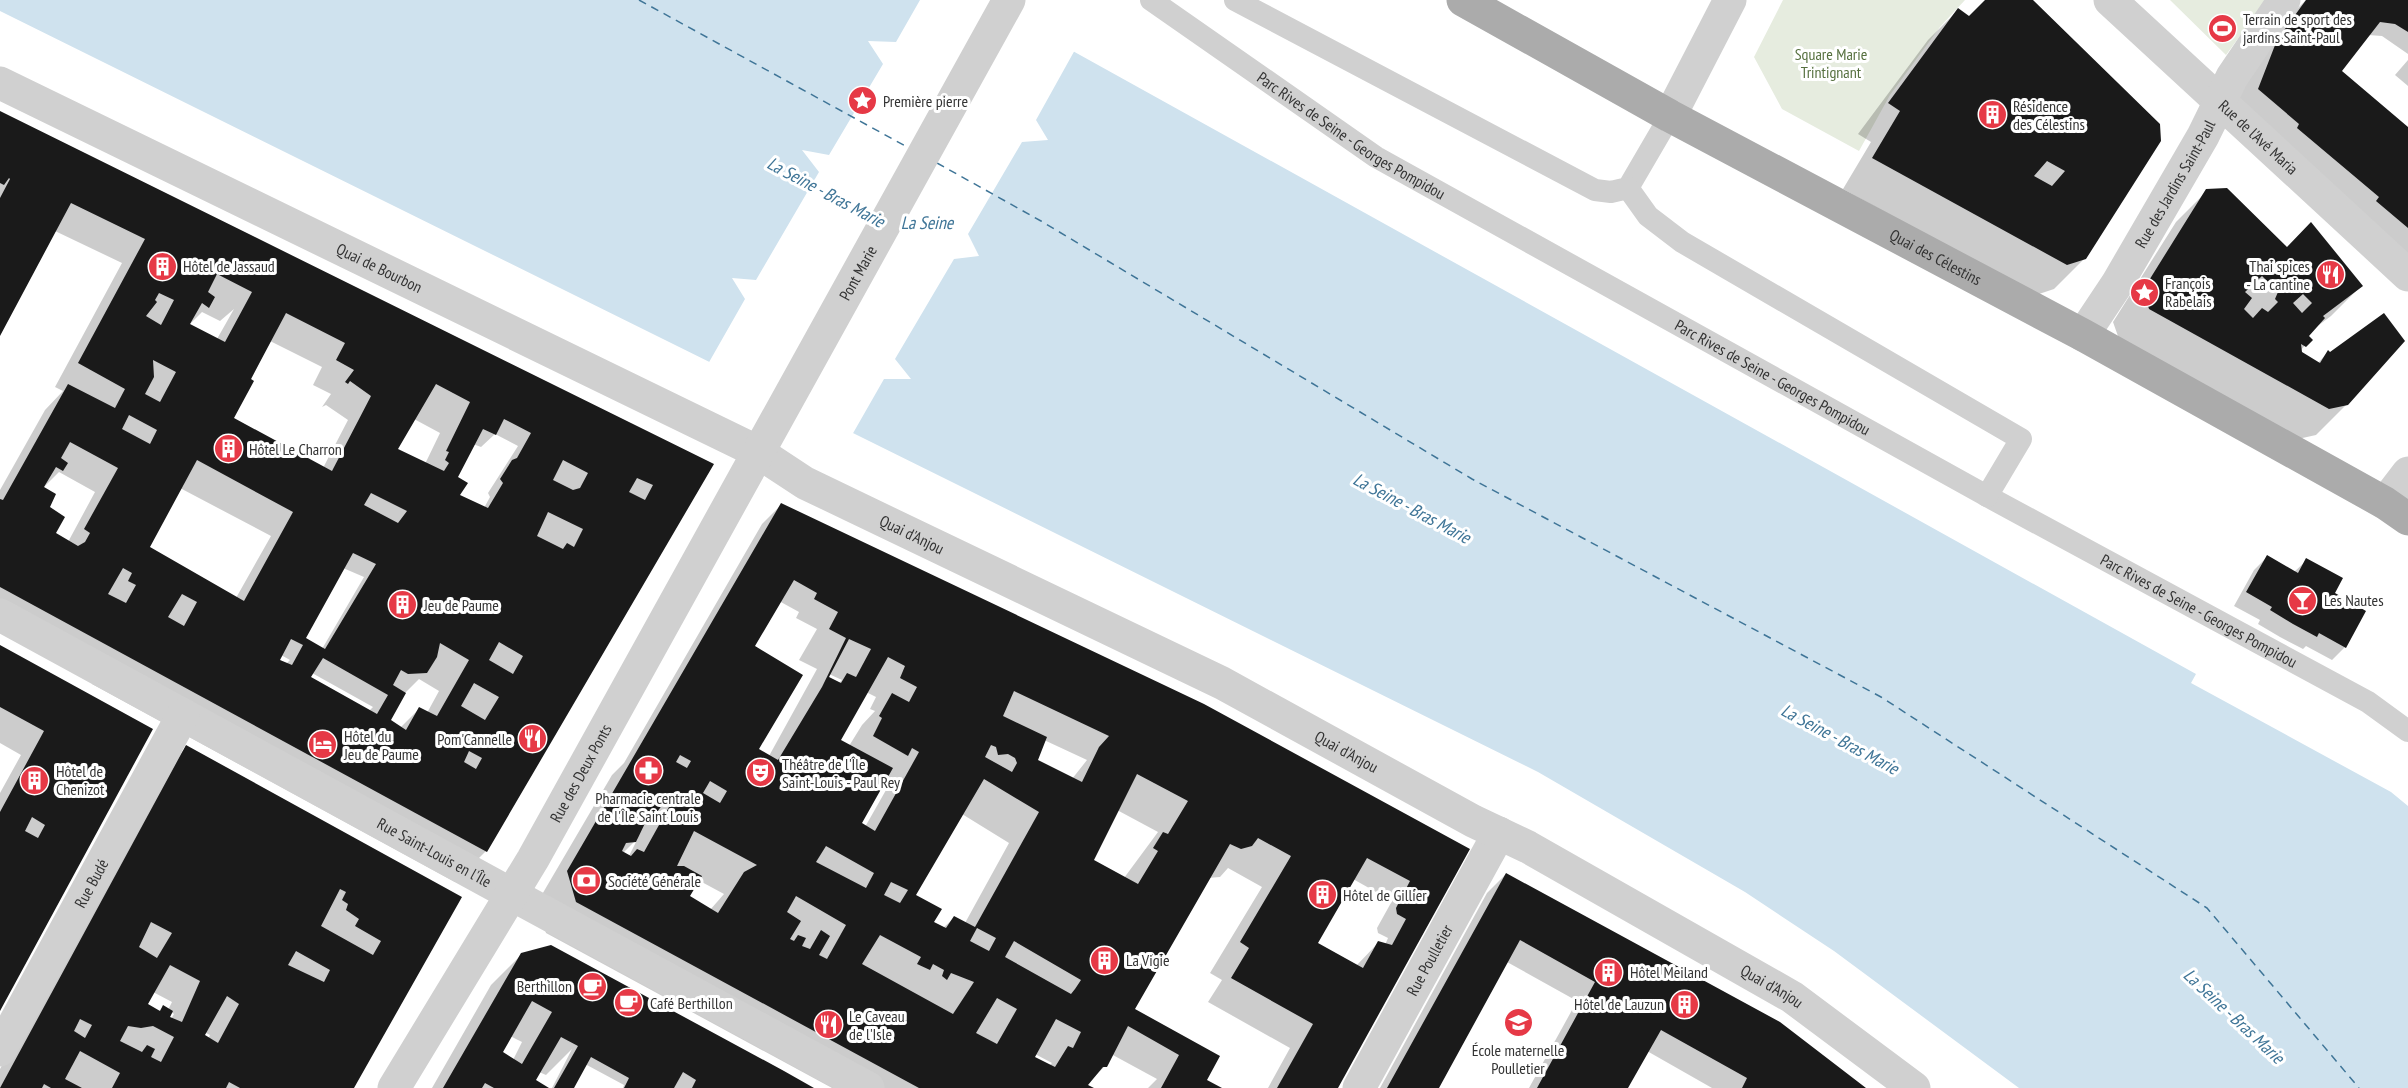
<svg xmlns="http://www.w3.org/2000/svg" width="2408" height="1088" font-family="'PT Sans Narrow',sans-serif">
<rect width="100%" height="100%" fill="#fff"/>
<path fill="#e6ecdf" d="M1783 0H1965L1940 27 1890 95 1859 151 1782 109 1754 57Z
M2170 0H2266L2226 55Z"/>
<path fill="#cfe2ee" d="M0 0H981L2196 674 2191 683 2391 792 2408 806V1088H2019L1834 951 1745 892 1538 772 0 11Z"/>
<path fill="#fff" d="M920 0H988L1076 48 1036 120 1048 140 1022 142 968 234 979 256 954 259 895 359 911 379H884L852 435 708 364 745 299 732 278 756 280 819 172 802 150 829 155 883 64 868 41 896 42Z"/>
<path fill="#0003" fill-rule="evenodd" d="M1986 0H2031L2085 258 2054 289 2036 295 1843 189 1871 142 1858 134 1928 40 1958 10 1968 18Z
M2306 0H2408V54L2382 36 2368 35 2340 72 2408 129V283L2228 120 2247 72 2279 27Z
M2408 60V86L2395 75Z
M0 113 712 465 486 851 455 882 92 684 96 676 0 624V490L45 410 63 391 55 387 122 263 55 231 0 332ZM234 309 217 339 189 325 202 312 220 321ZM270 341 322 367 313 385 331 394 322 407 326 405 348 420 323 468 232 418ZM414 419 440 433 425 464 395 449ZM495 434 518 446 488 493 490 497 484 508 458 496 449 487 473 444 481 447ZM59 472 95 492 68 542 54 533 43 488ZM180 488 271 536 236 598 148 547ZM343 568 364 577 322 649 304 638ZM281 655 290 660 286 664 278 660ZM312 673 373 707 369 711 309 678ZM419 679 439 691 427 713 419 709 400 728 389 721 404 694Z
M2207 191 2286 249 2361 286 2331 316 2311 331 2307 336 2310 340 2300 351 2318 363 2328 352 2347 404 2316 435 2298 439 2119 339 2113 322 2176 222Z
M781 505 1468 850 1337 1088H1268L1290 1048 1208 1002 1222 980 1210 973 1262 887 1228 868 1220 877 1208 878 1133 1009 1205 1080 1219 1088H1148L1157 1079 1111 1054 1105 1066 1086 1085 1091 1088H832L546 933 537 903 612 775 624 763 762 524ZM779 601 799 612 796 618 817 629 799 660 817 669 769 756 757 750 753 646ZM829 674 842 680 838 684 827 678ZM866 692 876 697 870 709 875 711 862 725 849 746 839 741ZM1044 740 1087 760 1072 779 1033 767ZM885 780 890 783 865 827 860 824ZM1117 810 1158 832 1124 878 1092 860ZM962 814 1009 843 965 923 954 918 943 928 932 922 914 896ZM638 838 629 856 623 853ZM1353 879 1392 901 1377 928 1378 933 1388 938 1385 945 1378 943 1356 966 1316 943ZM698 880 724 894 710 910 688 897ZM1035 1054 1052 1063 1049 1066 1033 1058Z
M2267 557 2294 572 2307 560 2333 594 2345 647 2332 660 2306 646 2303 649 2280 637 2258 624 2260 620 2234 606 2254 570Z
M0 646 95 698 0 1008V793L21 755 0 743Z
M187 747 460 898 351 1088H0V1069L156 777ZM153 992 172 1002 168 1010 163 1007 158 1012 146 1005ZM171 1012 174 1014 171 1019 168 1017ZM204 1032 210 1035 208 1039 202 1035Z
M1506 874 1864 1088H1712L1647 1051 1627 1088H1529L1577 1001 1507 962 1437 1088H1380L1487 893Z
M522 954 810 1088H623L624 1085 585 1064 572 1088H552L572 1049 546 1075 539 1072 534 1081 546 1088H432L491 985ZM510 1036 522 1042 513 1060 501 1053Z"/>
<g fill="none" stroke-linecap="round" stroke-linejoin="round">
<path stroke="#3f7597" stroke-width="1.5" stroke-dasharray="8 6" stroke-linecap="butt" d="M639 0 909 148
M937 163 1041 221 1472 479 1881 697 2207 908 2359 1088"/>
</g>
<path fill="#1a1a1a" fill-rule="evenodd" d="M1985 0H2033L2160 124 2161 141 2086 259 2067 265 1872 158 1900 111 1888 103 1958 8 1969 16ZM2047 161 2065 171 2052 186 2034 176Z
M2306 0H2408V32L2395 24 2380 22 2342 71 2408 127V228L2376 201 2379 197 2297 128 2299 124 2258 89 2277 40Z
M0 111 714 464 487 852 0 587V499L3 500 68 384 115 408 125 389 78 363 145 239 71 203 0 336V198L10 179 9 178 4 185 0 183ZM217 274 252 292 225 342 190 324 202 303 209 308 215 297 208 292ZM159 293 174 300 161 325 146 316 157 302 155 300ZM286 313 345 343 336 360 354 370 345 382 348 384 350 381 371 396 332 471 234 418 254 381 251 379ZM153 360 176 372 160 402 145 394 154 377ZM436 384 470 402 446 451 449 452 445 460 449 463 444 471 398 449ZM129 415 157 430 150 444 122 429ZM504 419 531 433 517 458 512 460 500 479 503 483 488 508 460 495 468 483 458 477 483 429 496 435ZM70 442 118 468 84 529 90 533 85 542 78 546 56 533 65 517 50 507 56 494 44 487 56 467 63 471 68 463 61 458ZM197 460 293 512 244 601 150 547ZM563 460 588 473 580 488 573 490 553 480ZM637 478 653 485 645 500 629 492ZM371 493 407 511 398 523 364 505ZM548 512 583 529 574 547 567 543 563 549 537 536ZM353 553 376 564 325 649 306 638ZM123 568 132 573 128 581 136 585 126 603 108 594ZM182 594 197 602 184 626 168 617ZM291 639 303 645 292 665 280 660ZM499 642 523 656 513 674 489 660ZM440 643 469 660 437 716 419 707 406 730 391 720 406 693 393 685 401 670 408 674 427 673 437 657ZM323 658 388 695 377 714 311 677ZM474 683 499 697 485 720 461 706ZM469 751 482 758 476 769 464 762Z
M2227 188 2287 247 2311 222 2363 286 2323 316 2325 318 2309 336 2313 340 2306 347 2301 344 2302 352 2320 363 2328 350 2330 352 2384 313 2405 341 2348 405 2329 409 2149 309 2143 290 2206 189ZM2262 276 2278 292 2275 299 2278 302 2268 312 2262 308 2253 318 2244 309 2252 298 2245 292ZM2303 294 2312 303 2302 313 2293 303Z
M781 503 1204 704 1470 849 1338 1088H1277L1313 1024 1231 978 1249 948 1240 942 1291 856 1258 838 1252 846 1241 849 1230 844 1135 1009 1220 1056 1207 1080 1222 1088H1161L1179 1055 1128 1026 1107 1067H1103L1088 1085 1094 1088H919L576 902 567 871ZM794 580 817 593 814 599 838 612 829 629 846 638 822 687 778 760 759 749 803 675 755 646ZM849 639 871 649 856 677 847 673 841 683 829 677ZM888 657 905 666 900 678 917 687 909 702 892 693 879 716 882 718 873 736 908 756 912 748 919 752 875 831 862 823 893 768 841 740ZM1014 691 1109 736 1099 747 1082 782 1038 760 1047 737 1003 716ZM991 745 996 747 998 755 1008 754 1015 758 1017 763 1012 772 985 757ZM680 755 691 761 687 768 676 762ZM1137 774 1188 801 1168 834 1163 832 1153 848 1158 851 1138 884 1094 860ZM984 779 1039 812 975 927 954 916 946 928 934 922 942 909 916 895ZM710 781 727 791 720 803 703 793ZM663 804 669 807 644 852 637 849 631 856 622 851 626 843 636 842 648 817 654 816ZM694 831 757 865 744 872 718 913 690 896 702 876 684 866H677ZM826 846 874 873 866 888 816 862ZM1367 858 1410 881 1396 908 1397 914 1406 919 1392 945 1378 941 1363 968 1318 943ZM891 882 908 890 900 903 884 895ZM796 896 846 925 827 959 819 955 830 936 821 930 810 949 802 946 806 938 798 935 794 941 790 939 801 921 787 912ZM977 928 996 938 989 951 970 941ZM880 935 921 957 917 964 930 970 933 964 944 970 942 976 947 980 951 973 974 982 953 1014 862 964ZM1014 941 1081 980 1075 989 1071 994 1005 957ZM997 998 1017 1009 997 1044 976 1033ZM1056 1019 1081 1032 1073 1048 1068 1046 1055 1067 1035 1057Z
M2267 555 2298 573 2306 558 2343 578 2335 593 2366 611 2346 648 2319 633 2317 637 2293 624 2270 610 2272 607 2246 592Z
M0 645 153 729 0 1011V812L44 731 0 707ZM32 817 45 825 38 838 25 831Z
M186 745 462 897 354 1088H240L229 1082 226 1088H112L120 1073 80 1051 65 1079 82 1088H51L44 1084 42 1088H0ZM340 889 346 892 342 900 348 904 346 910 359 919 355 926 381 941 373 955 321 926ZM151 922 172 933 157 958 139 947ZM296 951 330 970 324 982 288 965ZM170 965 200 981 182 1022 170 1017 173 1011 163 1005 160 1011 148 1004ZM227 996 239 1004 218 1043 205 1035ZM80 1019 92 1025 85 1038 74 1031ZM128 1026 141 1028 153 1026 174 1037 161 1062 151 1057 155 1049 147 1045 142 1052 120 1041Z
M1506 873 1780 1022 1866 1088H1742L1747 1078 1661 1030 1628 1088H1537L1595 982 1520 940 1439 1088H1387Z
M551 945 784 1071 814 1088H692L696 1080 683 1072 674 1088H624L629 1078 591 1057 574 1088H554L578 1046 561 1037 536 1080 549 1088H494L485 1083 482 1088H443L521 953ZM532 1001 552 1012 522 1064 503 1052Z"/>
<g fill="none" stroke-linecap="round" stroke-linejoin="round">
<g stroke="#d0d0d0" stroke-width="22">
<path id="s1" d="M1151 0 1376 157 1987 496 2368 702 2408 731"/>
<path d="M1235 0 1595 190 1611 192 1628 188 1670 116"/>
<path d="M1628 188 1648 216 1682 242 2021 439 1987 496"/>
</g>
<g stroke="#d0d0d0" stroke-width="33">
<path d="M511 894 868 1088"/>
<path id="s2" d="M1359 1088 1499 833"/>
</g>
<g stroke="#d0d0d0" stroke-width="33">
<path id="s3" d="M2110 0 2408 275"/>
<path id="s4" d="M0 83 758 452 805 483 1222 683 1473 821 1528 847 1792 997 1914 1088"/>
<path d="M1670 116 1730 0"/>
<path id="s5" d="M2083 335 2117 284 2203 136 2232 77 2284 0"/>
<path id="s6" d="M0 615 511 894"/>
<path id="s7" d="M0 1050 183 715"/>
</g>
<g stroke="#d0d0d0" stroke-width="33">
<path d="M2385 503 2408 473"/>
<path id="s8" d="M394 1088 533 859 1009 0"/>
</g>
<path stroke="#ababab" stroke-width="33" id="s9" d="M1463 0 1670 116 2083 335 2385 503 2408 519"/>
</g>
<defs>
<symbol id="stadium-disc" viewBox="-11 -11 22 22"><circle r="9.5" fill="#e63946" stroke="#fff"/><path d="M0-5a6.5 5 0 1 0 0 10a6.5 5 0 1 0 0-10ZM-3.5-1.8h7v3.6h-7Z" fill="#fff"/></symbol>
<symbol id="sight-disc" viewBox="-11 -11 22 22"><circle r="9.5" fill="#e63946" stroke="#fff"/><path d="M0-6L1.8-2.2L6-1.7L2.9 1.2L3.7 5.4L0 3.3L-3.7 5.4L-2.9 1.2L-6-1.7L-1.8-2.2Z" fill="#fff"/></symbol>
<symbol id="building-disc" viewBox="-11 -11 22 22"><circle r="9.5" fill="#e63946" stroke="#fff"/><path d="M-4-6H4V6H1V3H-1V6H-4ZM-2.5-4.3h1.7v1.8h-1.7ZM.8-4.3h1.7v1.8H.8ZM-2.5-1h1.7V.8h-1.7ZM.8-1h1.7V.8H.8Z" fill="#fff"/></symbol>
<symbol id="restaurant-disc" viewBox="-11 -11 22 22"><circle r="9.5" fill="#e63946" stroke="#fff"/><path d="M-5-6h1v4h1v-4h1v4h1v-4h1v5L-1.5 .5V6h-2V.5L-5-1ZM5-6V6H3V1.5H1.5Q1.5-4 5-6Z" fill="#fff"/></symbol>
<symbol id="bar-disc" viewBox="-11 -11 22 22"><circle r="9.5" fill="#e63946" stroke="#fff"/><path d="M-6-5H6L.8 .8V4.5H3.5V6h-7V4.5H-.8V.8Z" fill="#fff"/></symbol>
<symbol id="hotel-disc" viewBox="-11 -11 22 22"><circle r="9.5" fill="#e63946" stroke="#fff"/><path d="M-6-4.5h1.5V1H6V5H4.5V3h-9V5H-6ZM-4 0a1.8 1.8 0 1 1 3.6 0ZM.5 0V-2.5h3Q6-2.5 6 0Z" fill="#fff"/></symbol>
<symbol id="pharmacy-disc" viewBox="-11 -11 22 22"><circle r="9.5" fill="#e63946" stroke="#fff"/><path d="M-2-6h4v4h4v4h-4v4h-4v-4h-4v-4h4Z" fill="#fff"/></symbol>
<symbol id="theatre-disc" viewBox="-11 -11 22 22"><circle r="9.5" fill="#e63946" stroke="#fff"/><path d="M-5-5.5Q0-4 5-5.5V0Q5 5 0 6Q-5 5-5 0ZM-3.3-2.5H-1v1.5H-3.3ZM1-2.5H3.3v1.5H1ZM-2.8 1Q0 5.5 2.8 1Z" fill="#fff"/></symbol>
<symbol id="bank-disc" viewBox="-11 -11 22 22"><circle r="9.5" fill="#e63946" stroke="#fff"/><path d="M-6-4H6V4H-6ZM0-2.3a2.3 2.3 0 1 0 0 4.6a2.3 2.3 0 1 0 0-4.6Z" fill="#fff"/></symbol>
<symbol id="cafe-disc" viewBox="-11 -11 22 22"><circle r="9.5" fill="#e63946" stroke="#fff"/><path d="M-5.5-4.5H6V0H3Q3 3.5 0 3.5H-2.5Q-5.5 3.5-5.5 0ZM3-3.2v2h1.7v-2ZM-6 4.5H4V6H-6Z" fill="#fff"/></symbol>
<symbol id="school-disc" viewBox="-11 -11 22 22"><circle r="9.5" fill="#e63946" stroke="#fff"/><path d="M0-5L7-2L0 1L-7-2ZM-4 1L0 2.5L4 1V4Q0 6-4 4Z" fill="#fff"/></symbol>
</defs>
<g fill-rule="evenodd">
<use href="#stadium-disc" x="2206" y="12" width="33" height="33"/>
<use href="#sight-disc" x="846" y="84" width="33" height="33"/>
<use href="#building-disc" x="1976" y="98" width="33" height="33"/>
<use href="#building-disc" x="146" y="250" width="33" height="33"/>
<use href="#restaurant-disc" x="2314" y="258" width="33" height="33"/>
<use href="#sight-disc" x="2128" y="276" width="33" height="33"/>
<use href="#building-disc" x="212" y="432" width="33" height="33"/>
<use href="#bar-disc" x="2286" y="584" width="33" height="33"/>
<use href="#building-disc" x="386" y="588" width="33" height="33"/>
<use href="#restaurant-disc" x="516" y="722" width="33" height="33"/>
<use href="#hotel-disc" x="306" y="728" width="33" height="33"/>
<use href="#pharmacy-disc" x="632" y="754" width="33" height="33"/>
<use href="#theatre-disc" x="744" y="756" width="33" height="33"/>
<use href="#building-disc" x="18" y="764" width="33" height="33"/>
<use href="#bank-disc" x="570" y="864" width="33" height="33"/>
<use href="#building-disc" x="1306" y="878" width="33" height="33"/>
<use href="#building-disc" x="1088" y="944" width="33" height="33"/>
<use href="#building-disc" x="1592" y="956" width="33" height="33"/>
<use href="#cafe-disc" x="576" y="970" width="33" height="33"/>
<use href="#cafe-disc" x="612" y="986" width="33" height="33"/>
<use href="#building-disc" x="1668" y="988" width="33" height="33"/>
<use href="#school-disc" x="1502" y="1006" width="33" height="33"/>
<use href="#restaurant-disc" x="812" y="1008" width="33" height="33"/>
</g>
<g text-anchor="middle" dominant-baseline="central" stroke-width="6" stroke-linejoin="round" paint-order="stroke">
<g font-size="16" fill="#333" stroke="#fff" text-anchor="start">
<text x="2243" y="19">Terrain de sport des<tspan x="2243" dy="18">jardins Saint-Paul</tspan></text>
<text x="883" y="101">Première pierre</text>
<text x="2013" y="106">Résidence<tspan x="2013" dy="18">des Célestins</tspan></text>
<text x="183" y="266">Hôtel de Jassaud</text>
<text x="2310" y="266" text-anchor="end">Thai spices<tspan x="2310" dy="18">- La cantine</tspan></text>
<text x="2165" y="283">François<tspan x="2165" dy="18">Rabelais</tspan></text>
<text x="249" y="449">Hôtel Le Charron</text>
<text x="2324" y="600">Les Nautes</text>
<text x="424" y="605">Jeu de Paume</text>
<text x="344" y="736">Hôtel du<tspan x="344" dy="18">Jeu de Paume</tspan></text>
<text x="512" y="739" text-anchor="end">Pom'Cannelle</text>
<text x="782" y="764">Théâtre de l'Île<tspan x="782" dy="18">Saint-Louis - Paul Rey</tspan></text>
<text x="56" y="771">Hôtel de<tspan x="56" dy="18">Chenizot</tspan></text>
<text x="648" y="798" text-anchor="middle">Pharmacie centrale<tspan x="648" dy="18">de l'Île Saint Louis</tspan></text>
<text x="608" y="881">Société Générale</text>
<text x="1343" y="895">Hôtel de Gillier</text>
<text x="1126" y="960">La Vigie</text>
<text x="1630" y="972">Hôtel Meiland</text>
<text x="572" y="986" text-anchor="end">Berthillon</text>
<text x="650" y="1003">Café Berthillon</text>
<text x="1664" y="1004" text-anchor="end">Hôtel de Lauzun</text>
<text x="849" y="1016">Le Caveau<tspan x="849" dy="18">de l'Isle</tspan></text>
<text x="1518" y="1050" text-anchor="middle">École maternelle<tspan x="1518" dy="18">Poulletier</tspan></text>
</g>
<g font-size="16" fill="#56703f" stroke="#fff">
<text x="1831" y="54">Square Marie<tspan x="1831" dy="18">Trintignant</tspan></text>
</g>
<g font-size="16" fill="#333" stroke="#fff">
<text stroke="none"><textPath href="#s1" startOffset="242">Parc Rives de Seine - Georges Pompidou</textPath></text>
<text stroke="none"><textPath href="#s3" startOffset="202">Rue de l'Avé Maria</textPath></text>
<text stroke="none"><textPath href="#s5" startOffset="177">Rue des Jardins Saint-Paul</textPath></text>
<text stroke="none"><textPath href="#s9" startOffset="538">Quai des Célestins</textPath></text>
<text stroke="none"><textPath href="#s4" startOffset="422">Quai de Bourbon</textPath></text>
<text stroke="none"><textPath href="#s8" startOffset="938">Pont Marie</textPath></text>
<text stroke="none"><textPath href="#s1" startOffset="728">Parc Rives de Seine - Georges Pompidou</textPath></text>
<text stroke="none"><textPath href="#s4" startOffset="1018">Quai d'Anjou</textPath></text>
<text stroke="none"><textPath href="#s1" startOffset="1214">Parc Rives de Seine - Georges Pompidou</textPath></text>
<text stroke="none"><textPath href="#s4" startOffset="1504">Quai d'Anjou</textPath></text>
<text stroke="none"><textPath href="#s8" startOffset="366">Rue des Deux Ponts</textPath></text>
<text stroke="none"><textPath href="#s6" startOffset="495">Rue Saint-Louis en l'Île</textPath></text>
<text stroke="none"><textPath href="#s7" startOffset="190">Rue Budé</textPath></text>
<text stroke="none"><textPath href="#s2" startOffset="146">Rue Poulletier</textPath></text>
<text stroke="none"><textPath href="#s4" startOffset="1990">Quai d'Anjou</textPath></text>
</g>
<g font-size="18" font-style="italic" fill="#3f7597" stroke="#fff">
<text transform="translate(826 192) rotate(28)">La Seine - Bras Marie</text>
<text x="927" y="222">La Seine</text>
<text transform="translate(1412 508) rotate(28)">La Seine - Bras Marie</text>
<text transform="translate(1840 739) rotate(28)">La Seine - Bras Marie</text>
<text transform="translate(2234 1016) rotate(43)">La Seine - Bras Marie</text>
</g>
</g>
</svg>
